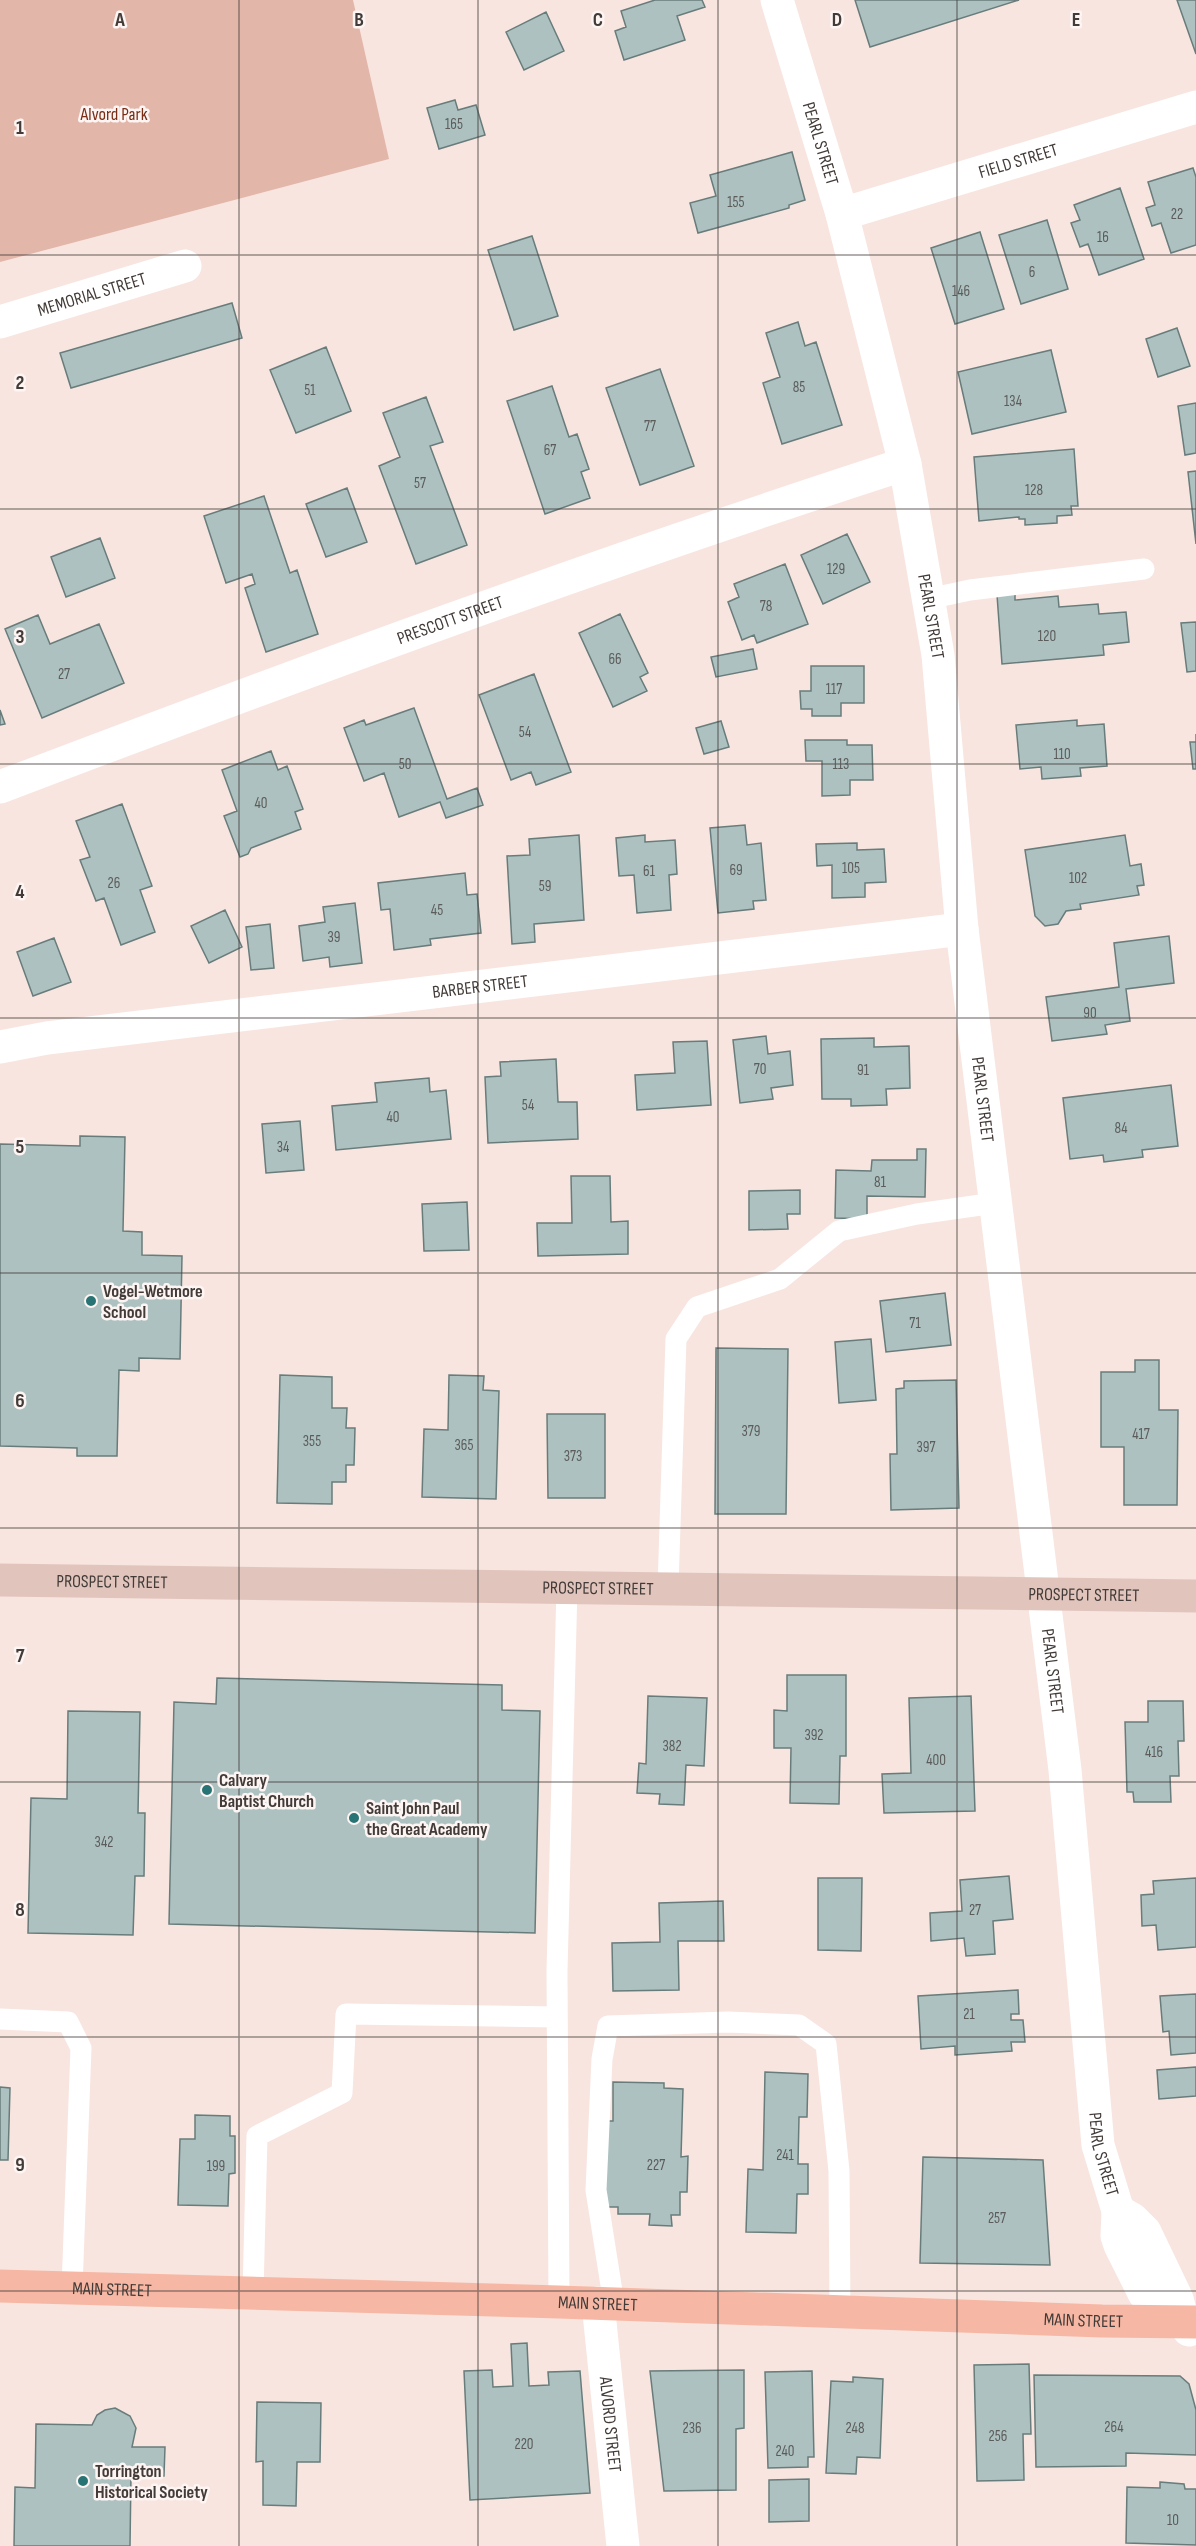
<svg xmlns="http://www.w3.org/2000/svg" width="1196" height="2546" font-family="'Sofia Sans Condensed',sans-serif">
<rect width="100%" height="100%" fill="#f8e5df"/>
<path fill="#e2b6a9" d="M0 0H353L389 159 0 262Z"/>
<path fill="#acc1c0" stroke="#687c7b" stroke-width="1.5" d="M655 0H702L705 7 677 16 685 40 624 60 615 31 626 27 621 11Z
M855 0H1019L870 47Z
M1177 0H1196V54Z
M546 12 564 51 524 70 506 32Z
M455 100 458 110 476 105 485 135 439 149 427 108Z
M792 152 805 200 789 205V208L698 233 690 203 716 196 710 175Z
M1193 168 1196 177V245L1171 253 1161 223 1152 226 1146 208 1155 205 1148 182Z
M1120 188 1144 259 1099 275 1088 244 1080 247 1071 223 1080 220 1074 205Z
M1047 220 1068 289 1021 304 999 235Z
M980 232 1004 309 955 324 931 248Z
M532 236 558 316 514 330 488 250Z
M232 303 242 338 71 388 60 353Z
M798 322 805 346 816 342 842 425 782 444 763 383 780 377 766 333Z
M1177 328 1190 366 1158 377 1146 339Z
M326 347 351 411 296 433 270 370Z
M1051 350 1066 412 972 434 958 372Z
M660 369 694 466 640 485 606 388Z
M552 386 569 437 577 434 589 469 581 472 590 498 545 514 507 401Z
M426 397 443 442 430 446 467 545 416 564 379 466 400 457 383 413Z
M1196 403V453L1185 455 1178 406Z
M1074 449 1078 506H1071L1072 515 1057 516V523L1025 525V519H1019V517L979 521 974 457Z
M1196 471V544L1188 472Z
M347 488 367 542 326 557 306 504Z
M264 496 290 573 297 570 318 634 266 652 245 588 255 584 252 574 226 583 204 516Z
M847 534 870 582 823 604 801 555Z
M100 538 115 578 66 597 51 557Z
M785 564 808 624 757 643 754 635 742 640 728 602 739 597 734 584Z
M1015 594V600L1058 596 1059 607 1098 604 1099 614 1126 612 1129 642 1103 645 1104 655 1002 664 997 595Z
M620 614 648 673 640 677 647 691 613 707 579 633Z
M38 615 50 644 99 624 124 683 42 718 5 629Z
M1196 622V671L1187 672 1181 623Z
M753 649 757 669 716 677 711 657Z
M811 666H864V703H841V716H812V709H801L800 691H811Z
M534 674 571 772 536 785 531 772 511 780 479 695Z
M414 708 447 799 477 788 483 805 446 818 440 802 399 817 384 773 364 781 344 728 364 720 366 725Z
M0 710 5 724 0 725Z
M1077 720V726L1104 724 1107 766 1080 768 1081 776 1042 779 1041 767 1020 769 1016 725Z
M721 721 729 747 704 754 696 728Z
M1196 734V769H1193L1190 742H1196Z
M805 740H847V745H872L873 780H850V795L822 796V761H806Z
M271 751 278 770 287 766 303 809 295 812 301 829 251 848 248 854 240 857 224 816 237 811 222 770Z
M122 804 152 886 140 890 155 932 121 945 104 898 96 901 80 860 90 857 76 821Z
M745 825 747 845 761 843 766 900 753 901 754 909 718 913 710 828Z
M579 835 584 920 534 924 535 942 512 944 507 856 530 855 529 839Z
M645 835V842L675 840 677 874 669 875 671 910 637 913 634 875 619 876 616 838Z
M1125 835 1130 866 1141 864 1144 885 1137 886 1139 895 1080 904 1081 909 1066 911 1058 924 1045 926 1035 916 1025 850Z
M857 843V850L884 849 886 882 865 883V897L832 898V865L817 866 816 844Z
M465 873 467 895 477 894 481 933 430 939 431 945 394 950 390 909 381 910 378 883Z
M355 903 362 963 330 967 329 957 303 961 299 926 325 922 323 907Z
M225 910 242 947 209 963 191 926Z
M270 924 274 968 251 970 246 927Z
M1169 936 1174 983 1126 989 1130 1021 1105 1025 1107 1034 1052 1041 1046 997 1119 987 1114 943Z
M54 938 71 982 33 996 17 952Z
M766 1036 768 1054 790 1051 793 1085 771 1088 773 1099 740 1103 733 1040Z
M874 1038V1047L909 1046 910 1088 886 1089 887 1105 851 1106V1099H822L821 1039Z
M707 1041 711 1105 637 1110 635 1075 675 1073 673 1042Z
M556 1059 558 1102H577L578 1139 488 1143 485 1077 501 1076 500 1062Z
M429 1078 430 1092 446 1090 451 1139 336 1150 332 1106 377 1102 375 1083Z
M1171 1085 1178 1146 1142 1150 1143 1157 1104 1162 1103 1155 1070 1159 1063 1098Z
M300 1121 304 1170 266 1173 262 1124Z
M80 1136 125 1137 123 1231 142 1232V1255L182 1256 180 1359 139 1358V1371L119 1370 117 1456H77V1448L0 1446V1144L80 1146Z
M917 1149H926L925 1197 867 1196V1219L835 1218 836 1170 871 1171 872 1160H917Z
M571 1176H610L611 1222 628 1221V1254L538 1256 537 1223H572Z
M800 1190V1214H787L788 1229 749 1230V1191Z
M467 1202 469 1250 424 1251 422 1204Z
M945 1293 951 1345 886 1352 880 1301Z
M871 1339 876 1400 839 1403 835 1342Z
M716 1348 788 1349 786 1514H715Z
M1135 1360H1159V1410H1178L1177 1505H1124V1447H1101V1372H1135Z
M280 1375 332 1377V1408H347L346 1428H355L354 1465H346V1482H332V1504L277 1503Z
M449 1375 484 1376 483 1390 499 1391 496 1499 422 1497 424 1429 448 1430Z
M956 1380 959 1508 891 1510 890 1454H897L896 1389 904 1388V1381Z
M547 1414H605V1498H548Z
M787 1675H846V1756H840L839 1804 790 1803 791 1748H774V1710L787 1711Z
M217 1678 502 1685V1710L540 1711 535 1933 169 1924 174 1702 216 1704Z
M648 1696 707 1698 704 1766 686 1765 684 1805 659 1804 660 1794 637 1793 639 1763 646 1764Z
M971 1696 975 1811 884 1813 882 1774 911 1773 909 1698Z
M1148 1701H1183L1184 1741H1178L1179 1776H1170L1171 1802H1134L1133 1792H1127L1125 1722H1148Z
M68 1711 140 1712 138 1813H145L144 1876H135L133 1935 28 1933 31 1798 67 1799Z
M1009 1876 1013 1919 993 1921 995 1954 966 1956 964 1938 931 1941 930 1913 962 1911 960 1880Z
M818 1878H862L861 1951 818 1950Z
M1196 1878V1947L1158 1950 1156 1925 1142 1926 1141 1895 1154 1894 1153 1881Z
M723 1901 724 1941H678L679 1990 613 1991 612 1943 660 1942 659 1903Z
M1018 1990 1019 2014H1011V2020H1023L1025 2042H1011L1012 2051 955 2055V2046L921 2049 918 1996Z
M1196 1994V2053L1171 2055 1169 2031 1163 2032 1160 1996Z
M1196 2067V2096L1159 2099 1157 2070Z
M765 2072 808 2074 807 2117H799L798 2164H808V2194H797L796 2233 746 2232 748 2169 763 2170Z
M613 2082 664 2083V2088L683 2089 681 2157 688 2156 687 2192H680V2215H671L672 2226 649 2225 650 2214H618V2207H600L602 2121H613Z
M0 2087 10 2088 8 2160H0Z
M195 2115 230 2116V2136H235V2173L229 2174 228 2206 178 2205 180 2139H195Z
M923 2157 1043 2160 1050 2265 920 2263Z
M527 2343 529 2386 549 2385 548 2372 580 2371 590 2493 470 2500 464 2371 492 2370 493 2387 513 2386 511 2344Z
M1029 2364 1031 2434H1023L1024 2480 977 2481 974 2365Z
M744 2370V2428L736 2429V2490L664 2491 650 2371Z
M812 2371 814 2457H808V2467L768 2468 765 2372Z
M1034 2375 1180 2376 1189 2384 1196 2410V2455L1126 2453V2466L1036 2467Z
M853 2377 883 2379 880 2458 857 2457 856 2474 826 2473 831 2381 853 2382Z
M257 2402 321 2403 320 2462H297L296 2506 263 2505V2461L256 2462Z
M115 2408 130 2416 136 2428 132 2447H165L164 2476 131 2475 130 2546H14L15 2487 35 2488 36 2424 92 2425 97 2415 105 2410Z
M809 2479V2521L769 2522V2480Z
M1160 2482 1184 2484 1185 2489H1196V2545L1126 2543 1127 2487 1160 2488Z"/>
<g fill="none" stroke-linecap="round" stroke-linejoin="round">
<path stroke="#fff" stroke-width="21" d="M928 599 970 590 1144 569
M668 1588 676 1339 697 1307 780 1279 839 1231 917 1214 995 1203
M0 2019 68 2022 81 2048 72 2288
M253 2293 257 2136 342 2093 346 2014 557 2017
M559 2302 557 1971 567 1587
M614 2304 596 2190 602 2059 608 2026 728 2022 799 2025 826 2044 839 2171 840 2312"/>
<g stroke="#fff" stroke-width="33">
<path id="s1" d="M842 214 1196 107"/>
<path id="s2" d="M0 322 185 266"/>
<path id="s3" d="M0 787C300 673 599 563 905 464"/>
<path id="s4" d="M0 1047 47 1038 962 929"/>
<path id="s5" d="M598 2303 623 2546"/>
</g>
<g stroke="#fff" stroke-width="33">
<path id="s6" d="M777 0 842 214 905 464 938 655 962 929 1065 1770 1098 2145 1118 2211 1117 2236 1120 2245 1144 2293 1160 2309 1183 2322"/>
<path d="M1118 2211 1132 2219 1145 2232 1177 2299 1183 2322 1189 2330"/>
</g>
<path stroke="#e1c5bd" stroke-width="33" id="s7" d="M0 1580 1196 1596"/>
<path stroke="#f6b8a4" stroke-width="33" id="s8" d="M0 2286 559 2302 1102 2321 1196 2322"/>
</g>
<path fill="none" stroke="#423b38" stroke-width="1.5" stroke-opacity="0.55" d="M239 0V2546M478 0V2546M718 0V2546M957 0V2546M0 255H1196M0 509H1196M0 764H1196M0 1018H1196M0 1273H1196M0 1528H1196M0 1782H1196M0 2037H1196M0 2291H1196"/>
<g fill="#287373" stroke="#fdf5f3" stroke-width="2">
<circle cx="91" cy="1301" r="6"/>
<circle cx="207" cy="1790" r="6"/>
<circle cx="354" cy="1818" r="6"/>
<circle cx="83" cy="2481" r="6"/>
</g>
<g text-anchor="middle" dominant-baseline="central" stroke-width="5" stroke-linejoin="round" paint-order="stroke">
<g font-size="15" fill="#5c5c5a">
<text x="454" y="124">165</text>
<text x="736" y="202">155</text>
<text x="1177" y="214">22</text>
<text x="1103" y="237">16</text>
<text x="1032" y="272">6</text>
<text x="961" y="291">146</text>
<text x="799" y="387">85</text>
<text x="310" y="390">51</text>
<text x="1013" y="401">134</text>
<text x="650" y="426">77</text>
<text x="550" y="450">67</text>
<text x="420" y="483">57</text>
<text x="1034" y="490">128</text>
<text x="836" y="569">129</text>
<text x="766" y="606">78</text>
<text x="1047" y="636">120</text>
<text x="615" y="659">66</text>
<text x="64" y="674">27</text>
<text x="834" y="689">117</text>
<text x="525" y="732">54</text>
<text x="1062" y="754">110</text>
<text x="405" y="764">50</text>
<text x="841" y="764">113</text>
<text x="261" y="803">40</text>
<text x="851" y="868">105</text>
<text x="736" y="870">69</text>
<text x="649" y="871">61</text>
<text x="1078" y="878">102</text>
<text x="114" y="883">26</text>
<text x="545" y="886">59</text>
<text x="437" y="910">45</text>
<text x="334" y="937">39</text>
<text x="1090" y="1013">90</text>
<text x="760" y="1069">70</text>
<text x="863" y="1070">91</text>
<text x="528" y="1105">54</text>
<text x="393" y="1117">40</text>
<text x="1121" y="1128">84</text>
<text x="283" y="1147">34</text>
<text x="880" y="1182">81</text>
<text x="915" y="1323">71</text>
<text x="751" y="1431">379</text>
<text x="1141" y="1434">417</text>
<text x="312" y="1441">355</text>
<text x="464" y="1445">365</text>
<text x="926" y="1447">397</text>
<text x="573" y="1456">373</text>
<text x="814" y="1735">392</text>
<text x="672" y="1746">382</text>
<text x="1154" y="1752">416</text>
<text x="936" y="1760">400</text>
<text x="104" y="1842">342</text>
<text x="975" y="1910">27</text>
<text x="969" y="2014">21</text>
<text x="785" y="2155">241</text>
<text x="656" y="2165">227</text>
<text x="216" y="2166">199</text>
<text x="997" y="2218">257</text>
<text x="1114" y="2427">264</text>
<text x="692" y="2428">236</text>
<text x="855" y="2428">248</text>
<text x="998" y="2436">256</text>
<text x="524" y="2444">220</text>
<text x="785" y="2451">240</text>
<text x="1173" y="2520">10</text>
</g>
<g font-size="18" fill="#7a2d15" stroke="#fdf5f3">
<text x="114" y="114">Alvord Park</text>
</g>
<g font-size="18" fill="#423b38" stroke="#fdf5f3">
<text stroke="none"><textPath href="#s6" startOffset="150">PEARL STREET</textPath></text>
<text stroke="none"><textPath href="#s1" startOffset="184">FIELD STREET</textPath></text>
<text stroke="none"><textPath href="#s2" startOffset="96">MEMORIAL STREET</textPath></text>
<text stroke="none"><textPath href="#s6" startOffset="636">PEARL STREET</textPath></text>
<text stroke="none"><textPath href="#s3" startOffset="480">PRESCOTT STREET</textPath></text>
<text stroke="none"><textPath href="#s4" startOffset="484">BARBER STREET</textPath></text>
<text stroke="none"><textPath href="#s6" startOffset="1122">PEARL STREET</textPath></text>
<text stroke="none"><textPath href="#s7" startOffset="112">PROSPECT STREET</textPath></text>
<text stroke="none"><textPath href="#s7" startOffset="598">PROSPECT STREET</textPath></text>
<text stroke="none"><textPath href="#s7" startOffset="1084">PROSPECT STREET</textPath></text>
<text stroke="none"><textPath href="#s6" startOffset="1698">PEARL STREET</textPath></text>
<text stroke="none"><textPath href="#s6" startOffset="2184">PEARL STREET</textPath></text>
<text stroke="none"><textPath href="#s8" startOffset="112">MAIN STREET</textPath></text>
<text stroke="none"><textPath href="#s8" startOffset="598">MAIN STREET</textPath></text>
<text stroke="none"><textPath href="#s8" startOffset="1084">MAIN STREET</textPath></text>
<text stroke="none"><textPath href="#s5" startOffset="122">ALVORD STREET</textPath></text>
</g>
<g font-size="18" font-weight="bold" fill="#423b38" stroke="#fdf5f3" text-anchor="start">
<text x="103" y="1291">Vogel-Wetmore<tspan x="103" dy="21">School</tspan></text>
<text x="219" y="1780">Calvary<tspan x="219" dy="21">Baptist Church</tspan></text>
<text x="366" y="1808">Saint John Paul<tspan x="366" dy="21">the Great Academy</tspan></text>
<text x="95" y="2471">Torrington<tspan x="95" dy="21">Historical Society</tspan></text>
</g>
</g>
<g font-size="20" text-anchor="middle" font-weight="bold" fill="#423b38" stroke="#fdf5f3" stroke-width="5" stroke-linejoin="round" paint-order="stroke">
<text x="120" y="26">A</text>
<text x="359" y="26">B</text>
<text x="598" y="26">C</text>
<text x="837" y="26">D</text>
<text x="1076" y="26">E</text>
<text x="20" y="134">1</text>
<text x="20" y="389">2</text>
<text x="20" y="643">3</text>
<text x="20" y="898">4</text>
<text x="20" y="1153">5</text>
<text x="20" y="1407">6</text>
<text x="20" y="1662">7</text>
<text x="20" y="1916">8</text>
<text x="20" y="2171">9</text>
</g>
</svg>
